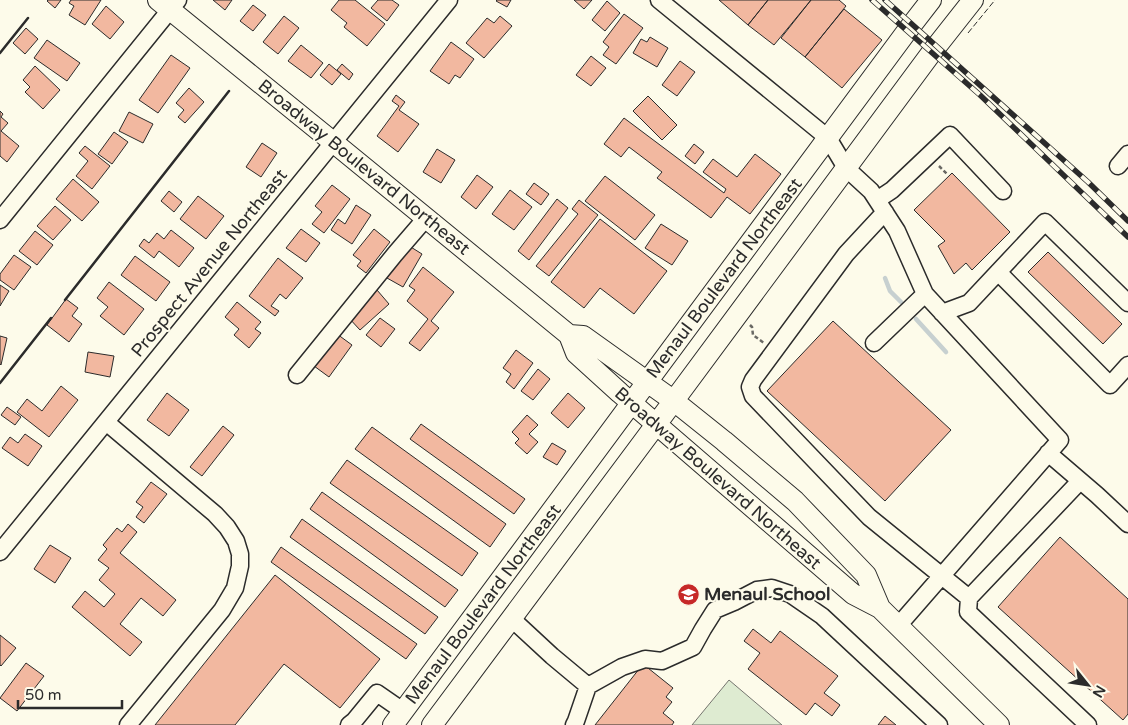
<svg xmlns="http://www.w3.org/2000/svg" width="1128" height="725" font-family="'Varela Round',sans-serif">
<rect width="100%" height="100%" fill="#fdfbea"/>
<path fill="#deebd1" stroke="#74746e" d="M729 680 782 725H692Z"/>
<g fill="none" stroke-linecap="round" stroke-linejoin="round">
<path stroke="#c7d0d0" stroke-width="4.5" d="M885 278 890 291 901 302
M916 319 946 352"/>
</g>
<path fill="#f2b8a0" stroke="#2b2b2b" d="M48 0H61L55 8 47 1Z
M71 0H101L85 25 69 15 74 6 69 3Z
M213 0H232L225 10Z
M339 0H355L385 24 367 46 344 27 347 23 331 10Z
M378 0H392L399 5 387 21 371 8Z
M497 0H511L507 7 496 1Z
M574 0H592L584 9Z
M719 0H768L748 25Z
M768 0H811L774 45 748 25Z
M811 0H839L846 6 805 57 781 38Z
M607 1 620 13 605 31 592 20Z
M253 5 266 15 253 31 240 21Z
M106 6 124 22 110 39 92 24Z
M844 9 882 40 842 88 805 57Z
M624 14 643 28 616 64 603 55 609 47 603 42Z
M284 16 299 28 278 54 263 42Z
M500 16 512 26 484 58 466 43 487 18 494 23Z
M26 28 38 39 25 54 13 43Z
M650 37 668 48 657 67 633 53 641 39 647 42Z
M47 40 80 63 67 81 34 58Z
M451 42 474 59 460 78 455 75 449 84 430 71Z
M301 45 323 63 311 78 288 61Z
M171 55 190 68 158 113 139 100Z
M591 56 606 68 591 86 576 75Z
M680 61 695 72 677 96 662 85Z
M329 64 341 74 332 85 320 75Z
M342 64 353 74 349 80 337 70Z
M35 66 60 90 43 109 25 92 30 87 23 80Z
M189 88 204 102 185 123 178 117 184 110 176 103Z
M396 95 405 102 399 110 419 124 398 152 377 136 399 106 392 101Z
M648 96 677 125 662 140 633 111Z
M0 111 3 114 1 117 8 123 1 131 19 146 7 162 0 156Z
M129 112 153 124 143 143 119 131Z
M624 118 724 193 726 189 703 172 713 159 737 177 755 154 781 174 750 214 727 197 711 218 657 178 662 172 629 147 621 157 604 144Z
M114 132 128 142 112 164 98 154Z
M262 143 277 153 261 177 246 167Z
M694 144 704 152 695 164 685 156Z
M85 146 110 166 92 189 76 176 88 161 79 153Z
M437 149 455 160 441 183 423 172Z
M952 173 1010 232 972 270 966 263 954 274 938 246 945 241 914 210Z
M477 175 493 187 476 209 461 197Z
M605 176 655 215 635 240 585 201Z
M73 179 99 202 82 221 56 199Z
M534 183 549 194 541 205 526 194Z
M332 185 350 199 324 233 312 224 322 212 315 206Z
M510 190 532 207 514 230 492 214Z
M169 191 182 202 174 212 161 201Z
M198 196 224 216 206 239 180 219Z
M557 199 568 208 529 260 518 251Z
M579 200 598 215 549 276 536 266 578 214 572 209Z
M356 205 371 215 352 244 331 230 338 219 345 224Z
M55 206 71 220 53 240 37 226Z
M600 219 667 271 634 314 600 288 584 308 551 282Z
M661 224 688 241 672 265 645 248Z
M301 229 320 243 306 262 286 248Z
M374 229 390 242 366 273 357 266 361 261 353 255Z
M171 230 194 248 179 267 159 251 154 258 139 246 144 239 149 243 157 233 164 239Z
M35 231 53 245 37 265 19 251Z
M406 244 422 254 403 287 387 278Z
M1048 252 1122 324 1103 344 1028 272Z
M14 255 31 267 14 290 0 280V274Z
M135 256 170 282 156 301 121 275Z
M278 258 303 278 286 299 280 294 271 306 279 311 275 316 249 296Z
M423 267 454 292 431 321 439 328 420 351 409 343 428 319 407 301 415 290 409 286Z
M109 282 144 309 124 335 100 316 108 307 97 298Z
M0 285 9 291 0 306Z
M377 290 389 304 360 330 348 317Z
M66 299 78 308 72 316 82 324 69 342 47 325Z
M237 302 261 322 255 329 261 333 249 348 234 335 239 329 225 317Z
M380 318 395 329 381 347 366 335Z
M833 321 951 430 885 501 767 391Z
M337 334 352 345 329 377 314 366Z
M0 336 7 338 1 365 0 364Z
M516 350 533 363 514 389 506 382 511 374 503 368Z
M88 352 114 356 110 377 85 372Z
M538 369 550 379 533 400 521 391Z
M61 386 78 400 49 437 17 412 27 399 42 411Z
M167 393 189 410 169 436 147 420Z
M568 393 585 408 568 428 551 413Z
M7 407 21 417 15 425 1 415Z
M527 415 538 425 529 434 538 442 527 454 515 443 519 439 512 432Z
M421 424 525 499 514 514 410 439Z
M223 426 234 435 202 476 190 467Z
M372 427 506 524 490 547 355 449Z
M25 434 42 446 28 466 2 448 10 437 18 443Z
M552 443 566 451 557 465 543 457Z
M347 460 478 553 462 576 330 483Z
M151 482 167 494 144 523 136 517 143 507 136 502Z
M322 492 458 590 445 607 310 509Z
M302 519 438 617 425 634 290 537Z
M128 524 137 532 120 553 176 600 163 616 141 598 120 624 142 642 130 656 72 607 85 591 104 607 115 594 99 580 109 568 98 560 107 549 103 545 117 528 122 532Z
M1060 537 1128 599V714L1123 720 998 607Z
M50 545 71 558 55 583 34 569Z
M281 547 417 644 406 659 271 562Z
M275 575 380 659 340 708 284 664 235 725H155Z
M753 629 771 643 780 631 838 676 824 693 840 705 832 716 815 703 806 715 748 669 760 653 744 641Z
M0 635 16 648 1 666 0 665Z
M26 663 44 676 17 711 0 698Z
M643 664 673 688 666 697 672 702 663 713 674 722 672 725H595Z
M885 716 896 725H878Z"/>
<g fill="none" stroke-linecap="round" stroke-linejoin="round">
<defs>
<path id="minor" d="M659 0 828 138 846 168 871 191 897 231 925 294 1060 440 898 626
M1118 166 1128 154
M877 200 892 190 950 135 1003 191
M885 212 846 254 753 380 750 387 753 396 869 517 969 598 968 612 1088 725
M0 220 178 0
M998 272 1110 385 1128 365
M942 313 969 303 1045 222 1128 303
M874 343 925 294
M297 375 395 254 426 218
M106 422 215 514 227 527 236 541 240 554V566L235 588 222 610 128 725
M1048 453 1097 495 1128 524
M0 552 449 0
M969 598 1080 481
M511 618 552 656 588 686 622 667 645 659 662 661 693 647 703 629 715 610 734 602 757 590 772 588 790 594 822 616 939 725
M349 725 354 721 377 693 403 711
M574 725 576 721 588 686"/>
<path id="major" d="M158 0 333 142 569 335 576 353 620 393 853 594 880 608 999 725
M569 335 583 336 674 401 724 441 795 501 866 575 880 608
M393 725 907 31 931 0
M432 725 684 387 932 52 973 0"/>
</defs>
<use href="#minor" stroke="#2b2b2b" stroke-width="19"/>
<use href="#major" stroke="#2b2b2b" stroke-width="22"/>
<path stroke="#6a6964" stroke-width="2.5" stroke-dasharray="4 2.5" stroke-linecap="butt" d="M939 166 947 174
M750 325 752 327 753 335 764 343"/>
<use href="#minor" stroke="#fdfbea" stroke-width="16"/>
<use href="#major" stroke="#fdfbea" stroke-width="20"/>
<defs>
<path id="rail" d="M872 0 980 95 1128 237
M885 0 1088 182 1128 221"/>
</defs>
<use href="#rail" stroke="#2b2b2b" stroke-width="5.5"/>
<use href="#rail" stroke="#fdfbea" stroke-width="4" stroke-dasharray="11" stroke-linecap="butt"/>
<path stroke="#2b2b2b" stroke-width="1" stroke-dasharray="6 2.5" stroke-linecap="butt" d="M968 33 995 0"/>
<path stroke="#2b2b2b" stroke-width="2.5" d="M0 53 28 18
M65 300 229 91
M0 383 51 318"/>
</g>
<defs>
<symbol id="school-disc" viewBox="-11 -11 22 22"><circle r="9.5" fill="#c62828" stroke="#fdfbea"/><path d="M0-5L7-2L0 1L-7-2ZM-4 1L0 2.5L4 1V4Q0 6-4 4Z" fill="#fff"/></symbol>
</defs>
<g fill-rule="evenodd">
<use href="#school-disc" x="676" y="582" width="25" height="25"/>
</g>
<g text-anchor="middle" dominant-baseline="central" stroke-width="4" stroke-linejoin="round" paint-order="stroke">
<g font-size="18" fill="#2b2b2b" stroke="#fdfbea">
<text transform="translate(364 167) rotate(39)">Broadway Boulevard Northeast</text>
<text transform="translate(209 263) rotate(-51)">Prospect Avenue Northeast</text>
<text transform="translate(724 278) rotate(-53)">Menaul Boulevard Northeast</text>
<text transform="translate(718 478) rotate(41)">Broadway Boulevard Northeast</text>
<text transform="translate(483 604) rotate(-53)">Menaul Boulevard Northeast</text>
</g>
<g font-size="18" font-weight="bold" fill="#2b2b2b" stroke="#fdfbea" text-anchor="start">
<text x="704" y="594">Menaul School</text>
</g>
</g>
<g transform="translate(1088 685) rotate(120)" stroke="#fdfbea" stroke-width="4" paint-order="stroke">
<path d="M0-4L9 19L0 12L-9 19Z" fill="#2b2b2b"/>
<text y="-8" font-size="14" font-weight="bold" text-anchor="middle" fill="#2b2b2b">N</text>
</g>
<path d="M18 700v8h104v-8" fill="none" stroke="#2b2b2b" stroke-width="2.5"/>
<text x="25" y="700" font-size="15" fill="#2b2b2b" stroke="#fdfbea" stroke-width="4" paint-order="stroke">50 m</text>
</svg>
